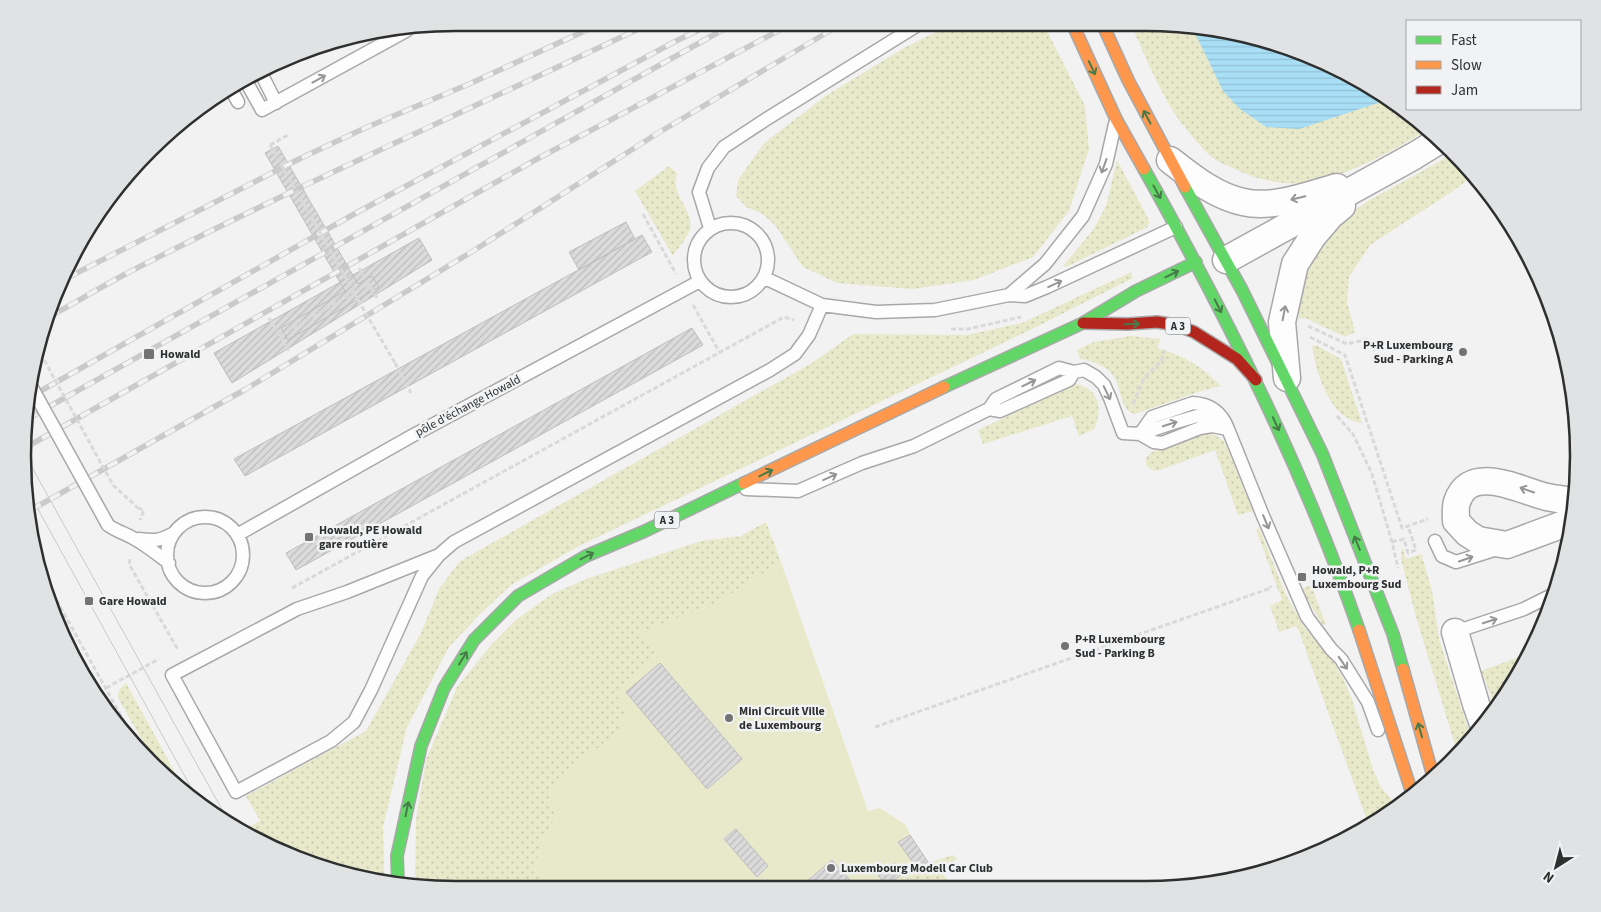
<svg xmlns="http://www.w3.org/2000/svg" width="1601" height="912" font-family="'Source Sans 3',sans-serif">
<defs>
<pattern id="grass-dots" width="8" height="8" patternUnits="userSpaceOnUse" patternTransform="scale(1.25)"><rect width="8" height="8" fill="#e7e9ca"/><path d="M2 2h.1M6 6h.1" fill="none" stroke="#c6c8ae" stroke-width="1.8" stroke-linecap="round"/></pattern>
<pattern id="water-rules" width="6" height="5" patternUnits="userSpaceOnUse" patternTransform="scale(1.25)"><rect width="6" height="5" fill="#a9dff6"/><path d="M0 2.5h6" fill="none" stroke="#92c0d3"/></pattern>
<pattern id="building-hatch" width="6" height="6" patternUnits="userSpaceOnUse" patternTransform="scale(1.25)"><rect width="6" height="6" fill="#dbdbdc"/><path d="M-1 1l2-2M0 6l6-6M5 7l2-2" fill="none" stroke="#bcbcbd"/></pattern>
</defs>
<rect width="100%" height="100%" fill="#f2f2f3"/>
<path fill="url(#grass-dots)" d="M954 23H1043L1085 106 1089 149 1069 211 1033 257 974 280 913 289 837 283 803 267 775 225 761 213 746 207 736 196 738 180 764 143 827 95 904 48Z
M1130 23H1174L1284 45 1386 95 1427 130C1393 151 1350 175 1310 182 1285 186 1255 180 1233 168 1226 165 1216 161 1210 156 1202 148 1194 139 1187 130 1163 102 1146 57 1130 23Z
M1453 152 1472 175 1459 187 1370 245 1349 277 1347 302 1355 332 1345 337 1305 318 1299 319 1298 309 1303 277 1316 250 1347 216 1368 201 1442 160Z
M1117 160 1149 220 1148 227 1066 267 1063 266 1093 230 1106 206Z
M669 166 677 173C670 197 694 208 690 229 687 239 678 248 673 256L635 191Z
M1131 272 1133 278 1028 331 577 547 511 585 480 614 449 647 407 727 383 827 384 880 316 866 242 830 260 821 246 796 366 731 421 633 439 589 460 561 812 363 853 334 967 335 1022 323Z
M1130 336 1161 339 1157 348C1185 356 1201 366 1221 386L1201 391 1135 414C1119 410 1122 389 1114 377 1107 366 1093 361 1080 359L1077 350 1094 342Z
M1316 345 1341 359 1362 423C1330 420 1316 373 1312 346Z
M1076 384C1100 389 1103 410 1094 429L1079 436 1072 416 983 444 978 430Z
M1205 433 1215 435 1224 441 1253 511 1238 515 1215 450 1157 471 1152 470 1146 465V458L1152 452Z
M766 522 781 562 717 603 641 632 658 657 627 684C626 697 627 714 620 727 611 743 592 752 576 760L556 816 542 842 536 865 541 889H427L415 886 416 819 426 760 457 687 491 645 517 619 552 594 586 579 701 541 741 536Z
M1259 528 1285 593 1304 627 1333 661 1343 678 1351 697 1374 772 1381 787 1396 805 1369 826 1297 626 1279 632 1270 606 1282 600 1256 530Z
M1402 546 1406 559 1421 554 1432 590 1439 639 1471 738 1458 755 1416 617 1401 559Z
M1311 585 1326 624 1325 625H1323L1306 598 1302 589Z
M1529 653 1506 697 1496 708 1481 671Z
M126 683 183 787 152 757 119 700C117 691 119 689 126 683Z
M954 855 957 859 941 870 953 889H896C919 866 923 864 954 855Z"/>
<path fill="#e7e9ca" d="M781 562 868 811 880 808 906 825 910 835 928 862 917 868 896 889H541L536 865 542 842 556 816 548 792 576 760 602 746 620 727 625 710 617 696 627 684 658 657 640 632 717 603Z"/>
<path fill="url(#water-rules)" d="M1192 27 1284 45 1390 99 1299 129 1266 127 1240 109 1223 91Z"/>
<path fill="url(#building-hatch)" stroke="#bebebf" d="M278 146 358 284 372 276 379 287 288 340 281 328 345 291 265 153Z
M626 222 635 239 579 270 569 252Z
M642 235 652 252 245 476 234 459Z
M419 238 432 260 232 383 214 353Z
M692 328 703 345 296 570 286 553Z
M660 663 742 759 707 789 626 692Z
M736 829 768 866 757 877 724 839Z
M910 835 928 862 917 868 898 842Z
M832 860 858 889H797L812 877Z
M895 863 903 874 885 885 877 873Z"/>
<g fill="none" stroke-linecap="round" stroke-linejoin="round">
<defs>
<path id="lane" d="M262 75 276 103
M247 83 262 110 406 31
M232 91 238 102
M694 260a37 37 0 1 1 74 0a37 37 0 1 1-74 0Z
M710 228 699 192 708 168 724 147 765 120 921 23
M765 278 822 305 876 312 935 310 1009 295 1025 296 1047 287 1176 227
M1009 295 1045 264 1083 216 1106 164 1115 124
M1193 403C1210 404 1222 413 1228 429L1212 426 1200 428 1162 443 1154 442 1140 434 1152 417Z
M989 409 1000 411 1069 380 1074 372
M746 489 798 491 862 463 914 446 989 409 996 399 1059 368 1074 372 1084 370 1096 377 1104 385 1110 398 1123 433 1140 434 1173 423 1197 416 1208 417 1228 429 1263 516 1307 617 1331 649 1341 659 1368 702 1378 730
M167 555a38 38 0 1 1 76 0a38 38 0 1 1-76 0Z
M108 525C116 531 124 533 133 538 146 545 157 554 169 563
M237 535 410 437 700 281
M139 539C155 541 160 541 174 533
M1435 541 1442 556 1456 562 1497 549
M439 555 347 592 297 609 172 675 236 792 331 741 354 722 371 690 422 576 439 555 454 542 770 370 795 354 809 335 822 305
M1455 632 1524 609 1554 594"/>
<path id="street" d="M1170 160C1192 177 1215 196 1243 202 1273 209 1308 195 1337 187
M1226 260 1414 156 1440 140
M1287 378 1282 322 1295 264 1313 236 1330 216 1342 206
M1572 521 1507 545 1478 540 1467 533 1456 521C1456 515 1455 507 1457 502 1470 462 1521 491 1547 497 1556 499 1565 500 1574 501
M1455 632 1476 704 1483 724"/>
<path id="fast" d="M1144 169C1228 319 1303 468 1359 630
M1185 187 1242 290 1322 453 1393 634 1403 669
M944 387 1083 323 1136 291 1196 262
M398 883 397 856 421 746 444 688 474 640 518 596 586 556 645 531 744 483"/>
<path id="slow" d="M1072 23 1116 119 1144 169
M1102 23 1128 80 1185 187
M744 483 944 387
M1359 630 1412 793
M1403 669 1433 776"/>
<path id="jam" d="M1083 323 1128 324 1157 322 1176 325 1194 332 1237 359 1256 380"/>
</defs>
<use href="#lane" stroke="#a8a8a9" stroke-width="15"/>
<use href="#street" stroke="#a8a8a9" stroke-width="29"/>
<use href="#fast" stroke="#a8a8a9" stroke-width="14"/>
<use href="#slow" stroke="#a8a8a9" stroke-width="14"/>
<use href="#jam" stroke="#a8a8a9" stroke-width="14"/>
<path stroke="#d9d9da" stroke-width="3" stroke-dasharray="5 2.5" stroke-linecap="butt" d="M270 145 288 135
M643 214 676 274
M359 268 377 298
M693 305 720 353
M269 318 289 351
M1308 326 1347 344 1368 339
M951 329H968L1021 317
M280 336 354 292 358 300
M1310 337 1345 355 1402 528 1428 519
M395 363 411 393
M1133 404 1144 378 1161 361 1165 350
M1337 416 1353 434 1372 474 1392 542 1398 568
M138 508 144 510 140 520
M1392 542 1404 539 1408 553 1416 550 1408 526
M130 559 129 564 178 650
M42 574 135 741
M292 588 784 317 794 320
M106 688 159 659
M875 727 1271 588 1270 586"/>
<use href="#lane" stroke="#fdfdfd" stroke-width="12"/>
<use href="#street" stroke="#fdfdfd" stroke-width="26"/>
<use href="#fast" stroke="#63d668" stroke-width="11"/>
<use href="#slow" stroke="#ff974d" stroke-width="11"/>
<use href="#jam" stroke="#b3261e" stroke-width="11"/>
<path stroke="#cacaca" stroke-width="1" d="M23 451 230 824
M28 491 199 802"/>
<defs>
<path id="rail" d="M67 278 299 159 365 128 469 84 602 23
M49 317C78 301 106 284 135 269 305 182 479 105 651 23
M30 397 356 213 676 41 713 23
M27 419 735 23
M23 449 537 159 793 23
M31 510 246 389 473 251 658 133 843 23"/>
</defs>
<use href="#rail" stroke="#cacaca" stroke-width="5.5"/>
<use href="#rail" stroke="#f1f2f4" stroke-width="4" stroke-dasharray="11" stroke-linecap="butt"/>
<defs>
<path id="lane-bridge" d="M32 388 108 525"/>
</defs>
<use href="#lane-bridge" stroke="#a8a8a9" stroke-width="15" stroke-linecap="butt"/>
<path stroke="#d9d9da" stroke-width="3" stroke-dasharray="5 2.5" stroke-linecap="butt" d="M270 145 354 292 368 284
M358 300 395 363
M37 347 113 485 138 508"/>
<use href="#lane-bridge" stroke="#fdfdfd" stroke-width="12"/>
</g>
<defs><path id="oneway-shaft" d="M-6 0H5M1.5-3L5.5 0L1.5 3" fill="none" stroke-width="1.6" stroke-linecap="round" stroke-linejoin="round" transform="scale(1.25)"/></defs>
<g stroke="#467a49">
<use href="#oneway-shaft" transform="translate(1092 68) rotate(65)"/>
<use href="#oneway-shaft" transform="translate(1147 117) rotate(-118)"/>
<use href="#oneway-shaft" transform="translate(1157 192) rotate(61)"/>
<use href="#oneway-shaft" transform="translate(1172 274) rotate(-26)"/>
<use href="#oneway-shaft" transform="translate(1218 306) rotate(63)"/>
<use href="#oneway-shaft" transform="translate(1132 324) rotate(-2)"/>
<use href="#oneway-shaft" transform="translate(1276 424) rotate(65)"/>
<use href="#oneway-shaft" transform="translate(766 473) rotate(-26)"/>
<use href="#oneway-shaft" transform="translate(1357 543) rotate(-112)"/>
<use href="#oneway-shaft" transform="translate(587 556) rotate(-27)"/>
<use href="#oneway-shaft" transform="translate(463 658) rotate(-58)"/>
<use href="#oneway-shaft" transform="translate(1420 730) rotate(-106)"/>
<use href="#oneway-shaft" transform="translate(407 809) rotate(-78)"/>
</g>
<g stroke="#969696">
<use href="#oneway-shaft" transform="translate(319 79) rotate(-29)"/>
<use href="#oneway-shaft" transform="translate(1104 166) rotate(110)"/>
<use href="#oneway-shaft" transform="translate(1298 198) rotate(167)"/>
<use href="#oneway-shaft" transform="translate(1055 284) rotate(-25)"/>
<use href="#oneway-shaft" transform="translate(1284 313) rotate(-79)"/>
<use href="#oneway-shaft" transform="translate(1029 383) rotate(-26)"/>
<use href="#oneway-shaft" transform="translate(1107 393) rotate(64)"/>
<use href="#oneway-shaft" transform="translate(1170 424) rotate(-18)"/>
<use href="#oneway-shaft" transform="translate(830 477) rotate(-24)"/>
<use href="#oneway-shaft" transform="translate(1527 490) rotate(-161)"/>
<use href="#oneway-shaft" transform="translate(1266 522) rotate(67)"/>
<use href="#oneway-shaft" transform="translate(1466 559) rotate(-19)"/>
<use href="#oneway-shaft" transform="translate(1490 621) rotate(-18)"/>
<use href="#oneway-shaft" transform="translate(1343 663) rotate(55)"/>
</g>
<g fill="#737374" stroke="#f1f2f4" stroke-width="2">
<circle cx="1463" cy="352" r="5"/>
<rect x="143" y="348" width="12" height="12" rx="2.5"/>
<rect x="304" y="532" width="10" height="10" rx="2.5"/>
<rect x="1297" y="572" width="10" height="10" rx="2.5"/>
<rect x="84" y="596" width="10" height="10" rx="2.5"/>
<circle cx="1065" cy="646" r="5"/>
<circle cx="729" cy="718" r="5"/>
<circle cx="831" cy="868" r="5"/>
</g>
<g text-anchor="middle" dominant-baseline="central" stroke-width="5" stroke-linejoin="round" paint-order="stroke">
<g fill="#f1f2f4" stroke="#686a6a" stroke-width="1">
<rect x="1165.5" y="317.5" width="25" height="17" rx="4"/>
<rect x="654.5" y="511.5" width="25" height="17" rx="4"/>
</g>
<g font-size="11" font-weight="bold" fill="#2e2f2f">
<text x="1178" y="326">A 3</text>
<text x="667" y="520">A 3</text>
</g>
<g font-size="12" font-weight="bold" fill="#2e2f2f" stroke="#f1f2f4" text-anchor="start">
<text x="1453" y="345" text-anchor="end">P+R Luxembourg<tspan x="1453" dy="14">Sud - Parking A</tspan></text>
<text x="160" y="354">Howald</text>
<text x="319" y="530">Howald, PE Howald<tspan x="319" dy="14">gare routière</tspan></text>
<text x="1312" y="570">Howald, P+R<tspan x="1312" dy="14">Luxembourg Sud</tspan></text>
<text x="99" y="601">Gare Howald</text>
<text x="1075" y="639">P+R Luxembourg<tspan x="1075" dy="14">Sud - Parking B</tspan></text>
<text x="739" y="711">Mini Circuit Ville<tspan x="739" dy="14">de Luxembourg</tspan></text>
<text x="841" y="868">Luxembourg Modell Car Club</text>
</g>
<g font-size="12" fill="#2e2f2f" stroke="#f1f2f4">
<text transform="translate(468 406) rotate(-28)">pôle d'échange Howald</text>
</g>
</g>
<path d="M0 0H1601V912H0ZM456 31H1145A425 425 0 0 1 1570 456V456A425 425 0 0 1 1145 881H456A425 425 0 0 1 31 456V456A425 425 0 0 1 456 31Z" fill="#e1e2e4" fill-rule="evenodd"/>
<path fill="none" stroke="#2e2f2f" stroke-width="2.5" d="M456 31H1145A425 425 0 0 1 1570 456V456A425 425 0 0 1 1145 881H456A425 425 0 0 1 31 456V456A425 425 0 0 1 456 31Z"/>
<rect x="1406" y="20" width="175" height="90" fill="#f1f2f4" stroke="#a3a4a5"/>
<rect x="1416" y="36" width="25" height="8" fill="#63d668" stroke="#a3a4a5"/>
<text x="1451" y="45" font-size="15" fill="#2e2f2f">Fast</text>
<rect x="1416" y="61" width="25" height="8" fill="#ff974d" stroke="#a3a4a5"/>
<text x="1451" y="70" font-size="15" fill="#2e2f2f">Slow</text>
<rect x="1416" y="86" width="25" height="8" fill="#b3261e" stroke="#a3a4a5"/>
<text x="1451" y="95" font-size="15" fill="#2e2f2f">Jam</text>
<g transform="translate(1556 867) rotate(216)" stroke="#f1f2f4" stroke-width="4" paint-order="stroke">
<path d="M0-4L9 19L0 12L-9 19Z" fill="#2e2f2f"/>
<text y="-8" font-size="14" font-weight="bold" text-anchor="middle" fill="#2e2f2f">N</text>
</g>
</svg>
